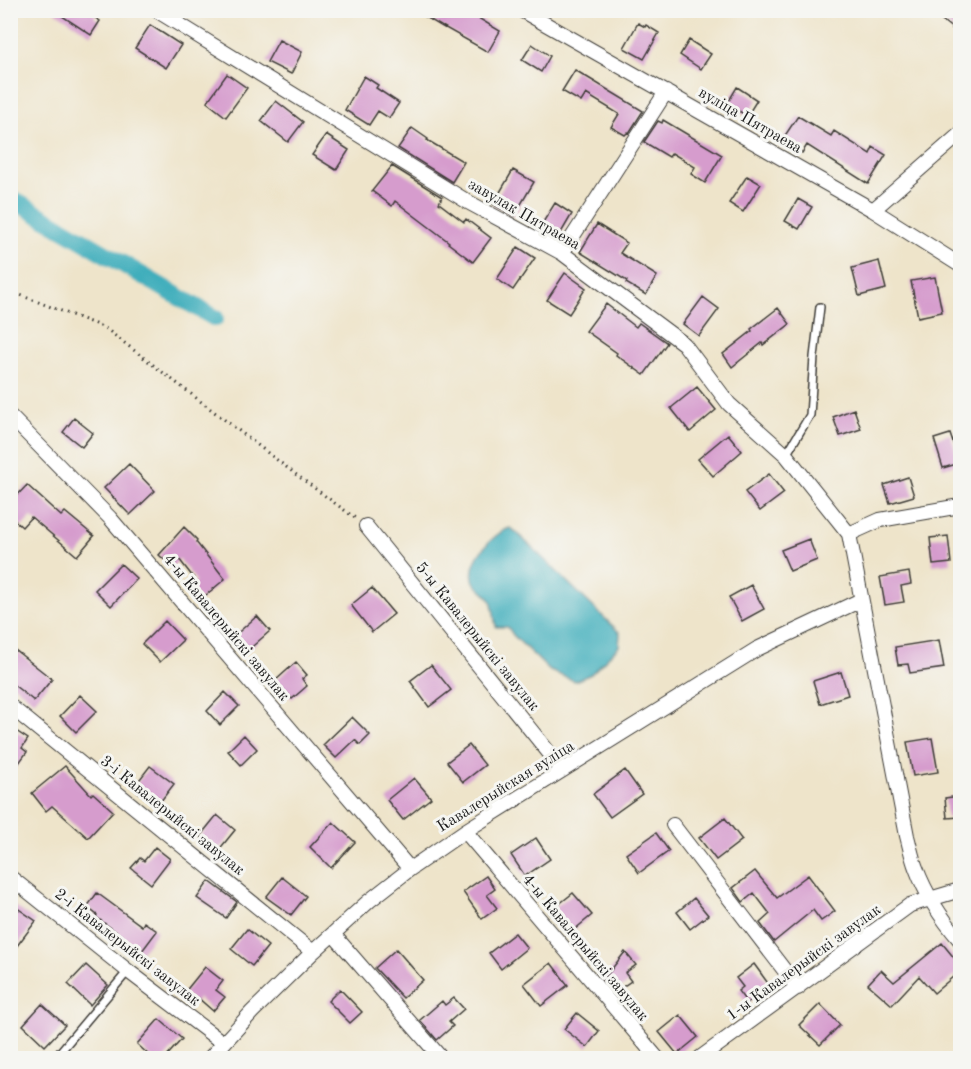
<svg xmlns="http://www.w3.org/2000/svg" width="971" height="1069" font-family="'Old Standard TT',serif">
<rect width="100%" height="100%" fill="#f6f6f2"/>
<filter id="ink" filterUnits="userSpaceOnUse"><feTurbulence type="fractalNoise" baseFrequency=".0167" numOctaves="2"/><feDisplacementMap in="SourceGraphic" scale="12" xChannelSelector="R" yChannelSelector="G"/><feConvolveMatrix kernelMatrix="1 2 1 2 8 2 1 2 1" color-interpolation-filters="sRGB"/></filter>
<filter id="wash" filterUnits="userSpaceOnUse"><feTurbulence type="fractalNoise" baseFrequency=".008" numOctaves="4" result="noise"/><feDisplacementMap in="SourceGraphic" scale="24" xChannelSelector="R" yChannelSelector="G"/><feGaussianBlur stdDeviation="1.35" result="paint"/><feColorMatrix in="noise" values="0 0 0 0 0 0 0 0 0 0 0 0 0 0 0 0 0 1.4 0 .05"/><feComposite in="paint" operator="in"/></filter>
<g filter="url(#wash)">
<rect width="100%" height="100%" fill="#eee4ca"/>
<path fill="#3faebc" stroke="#2e656c" stroke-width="1.5" d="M510 528 516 532 620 633 619 646 591 674 575 681 550 671 513 635 508 627H496C494 618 494 606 490 599 486 593 477 588 474 582 466 562 493 533 510 528Z"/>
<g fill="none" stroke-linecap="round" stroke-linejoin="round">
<path stroke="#3faebc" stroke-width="18" d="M10 198 215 318"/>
</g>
<g id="blocks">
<path fill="#d69ccd" d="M53 10H98L94 17 100 21 91 35Z
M414 10H465L500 31 488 52 444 27V28Z
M930 10H960V35Z
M638 23 645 27 646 25 659 33 644 59 624 48Z
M150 25 181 45 166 68 135 48Z
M279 40 302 52 291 74 267 62Z
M689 40 711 54 701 69 680 55Z
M532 44 550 56 541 72 522 60Z
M575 70 643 111 629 133 628 132 625 135 611 127 619 114 586 94 581 102 562 91Z
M227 74 247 88 226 117 207 102Z
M364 76 378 85 376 88 399 103 389 118 378 111 369 125 345 110Z
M737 87 757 100 747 116 727 104Z
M276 101 303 122 288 142 261 121Z
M798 116 831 136 834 131 870 154 873 147 886 155 868 184 807 145 802 153 782 140Z
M663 120 722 155 705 183 691 174 695 167 672 153 669 157 644 142 658 121 662 123Z
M412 128 428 139 427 140 464 162 452 182 398 148Z
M326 135 349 150 336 170 312 155Z
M392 166 442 197 439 203 464 222 466 219 491 238 473 262 448 243 449 242 395 201 392 206 372 191Z
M513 170 534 182 514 216 493 204Z
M747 176 761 184 743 212 729 203Z
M798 199 812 207 799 229 785 221Z
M555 203 572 214 558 238 540 227Z
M597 224 627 243 620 253 657 276 646 295 626 283 627 281 580 252Z
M518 247 535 258 513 290 497 279Z
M879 261 886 289 859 296 852 268Z
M565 273 586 288 569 314 547 300Z
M935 277 942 312 918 317 911 281Z
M703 297 719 309 699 336 683 324Z
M606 304 636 327 639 323 667 343 644 375 616 355 617 353 586 331Z
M778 308 790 324 763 345 762 343 732 367 723 354 752 331 751 329Z
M697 387 716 410 690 432 671 408Z
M854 409 861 429 840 436 833 417Z
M74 418 93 433 82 447 63 432Z
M728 434 742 451 713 476 698 459Z
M950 434 960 463 943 468 934 439Z
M129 464 155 491 130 515 104 488Z
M769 474 784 493 760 511 745 492Z
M908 477 914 496 890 503 884 485Z
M27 485 61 516 65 512 94 536 77 556 31 517 22 527 10 516V503Z
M184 527 197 540 196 542 225 579 200 600 189 587 196 581 179 559 172 567 159 555Z
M948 536 951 563 933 565 930 538Z
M809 539 817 560 790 571 781 550Z
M121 564 137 579 111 606 95 590Z
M909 572 911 584 901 586 904 602 885 605 880 577Z
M751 585 764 609 742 621 729 597Z
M372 588 394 614 372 632 351 605Z
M257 616 270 631 246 652 233 637Z
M165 621 183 640 160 662 142 644Z
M939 640 944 668 910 673 908 664 898 665 895 647Z
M10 646 52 679 34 701 10 682Z
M296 662 307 675 302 679 307 686 292 699 275 681Z
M431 665 451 690 429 707 410 681Z
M841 672 848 695 820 704 813 681Z
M225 692 239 706 220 725 207 711Z
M80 695 97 711 76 732 60 716Z
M352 717 370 735 360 745 355 740 336 758 323 745Z
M10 727 28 739 22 748 27 752 10 775Z
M244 735 257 749 241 765 228 751Z
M932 738 938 772 913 776 907 742Z
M469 745 485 765 463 782 447 762Z
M65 766 91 795 93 793 113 811 88 838 52 806 46 811 32 793Z
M150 766 174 784 157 806 133 788Z
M625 770 642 794 610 817 593 794Z
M414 778 431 798 403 820 387 800Z
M960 796V817L947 818 945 798Z
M217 815 235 830 218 851 200 836Z
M725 818 742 840 716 860 699 838Z
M333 822 355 842 331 868 310 847Z
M656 833 669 851 639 873 626 854Z
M536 838 550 859 525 876 511 855Z
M155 847 170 859 151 884 131 868 140 858 144 861Z
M755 871 777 898 808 875 835 911 821 921 813 910 774 942 760 923 770 914 754 893 743 902 733 888Z
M486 876 495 889 487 895 497 908 482 919 463 892Z
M282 877 306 896 291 915 266 897Z
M209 881 237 902 226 918 197 898Z
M97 893 142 926 144 922 157 931 139 955 127 947 130 942 96 917 97 915 87 907Z
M573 893 592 915 568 935 549 912Z
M694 898 708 915 690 929 677 912Z
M10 903 36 921 10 955Z
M247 929 268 946 252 966 231 949Z
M515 933 527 948 501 969 489 953Z
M942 943 960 965V971L934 993 919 976 892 1005 868 984 881 970 894 982Z
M396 949 423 980 403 998 375 968Z
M625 952 636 965 625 973 631 981 615 992 610 984 608 986 603 980Z
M551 963 568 985 541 1006 524 984Z
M754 964 770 986 747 1003 738 991 743 987 736 978Z
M86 965 108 985 90 1005 68 984Z
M205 967 223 981 216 990 225 997 213 1011 198 998 195 1003 184 993Z
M340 989 362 1012 350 1023 328 1001Z
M454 998 464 1009 449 1022 453 1026 437 1040 420 1020 442 1001 445 1005Z
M42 1004 65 1025 45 1046 23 1025Z
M820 1004 840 1025 820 1045 799 1025Z
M577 1013 599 1031 587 1047 564 1029Z
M680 1015 698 1037 677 1054 659 1032Z
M159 1019 182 1039 164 1059H153L137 1044Z"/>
</g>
</g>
<g filter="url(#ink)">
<use href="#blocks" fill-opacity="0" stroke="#3c3a36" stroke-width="1.5"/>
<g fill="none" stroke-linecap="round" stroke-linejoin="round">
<defs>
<path id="lane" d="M786 455 810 415 814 357 820 307
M55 1058 128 971"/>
<path id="street" d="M156 10 468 202 562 253 684 344 729 404 786 455 849 534 907 836C910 847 912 858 916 868 926 895 941 918 960 940
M521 10 873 210 960 265
M873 210 960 134
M562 253 666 92
M10 416 110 518 410 869
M366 526 563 770
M849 534 880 520 960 506
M10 706 313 952
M673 825 798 988
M465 831 657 1058
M10 877 128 971 223 1043
M333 934 441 1058
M210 1058 252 1012 313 952 369 901 410 869 465 831 757 649 861 600
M700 1058 910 905 960 890"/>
</defs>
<use href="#lane" stroke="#3c3a36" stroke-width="10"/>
<use href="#street" stroke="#3c3a36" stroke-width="16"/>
<path stroke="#3c3a36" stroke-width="3" stroke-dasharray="1.5 4.5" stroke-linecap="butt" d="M10 291 105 328 294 473 355 518"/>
<use href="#lane" stroke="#fff" stroke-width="7"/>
<use href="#street" stroke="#fff" stroke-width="14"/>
</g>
</g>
<g text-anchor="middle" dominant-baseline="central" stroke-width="6" stroke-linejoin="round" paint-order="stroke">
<g font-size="16" fill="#1c1c1c" stroke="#f6f6f2">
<text transform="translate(750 121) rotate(30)">вуліца Пятраева</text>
<text transform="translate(524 215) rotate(30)">завулак Пятраева</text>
<text transform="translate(226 628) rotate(50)">4-ы Кавалерыйскі завулак</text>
<text transform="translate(477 637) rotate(51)">5-ы Кавалерыйскі завулак</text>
<text transform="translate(506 787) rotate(-32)">Кавалерыйская вуліца</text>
<text transform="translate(172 816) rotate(39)">3-і Кавалерыйскі завулак</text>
<text transform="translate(127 948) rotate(38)">2-і Кавалерыйскі завулак</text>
<text transform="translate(585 948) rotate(50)">4-ы Кавалерыйскі завулак</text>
<text transform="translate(804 963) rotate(-36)">1-ы Кавалерыйскі завулак</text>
</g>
</g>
<rect width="971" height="1069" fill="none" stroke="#f6f6f2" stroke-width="36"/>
</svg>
